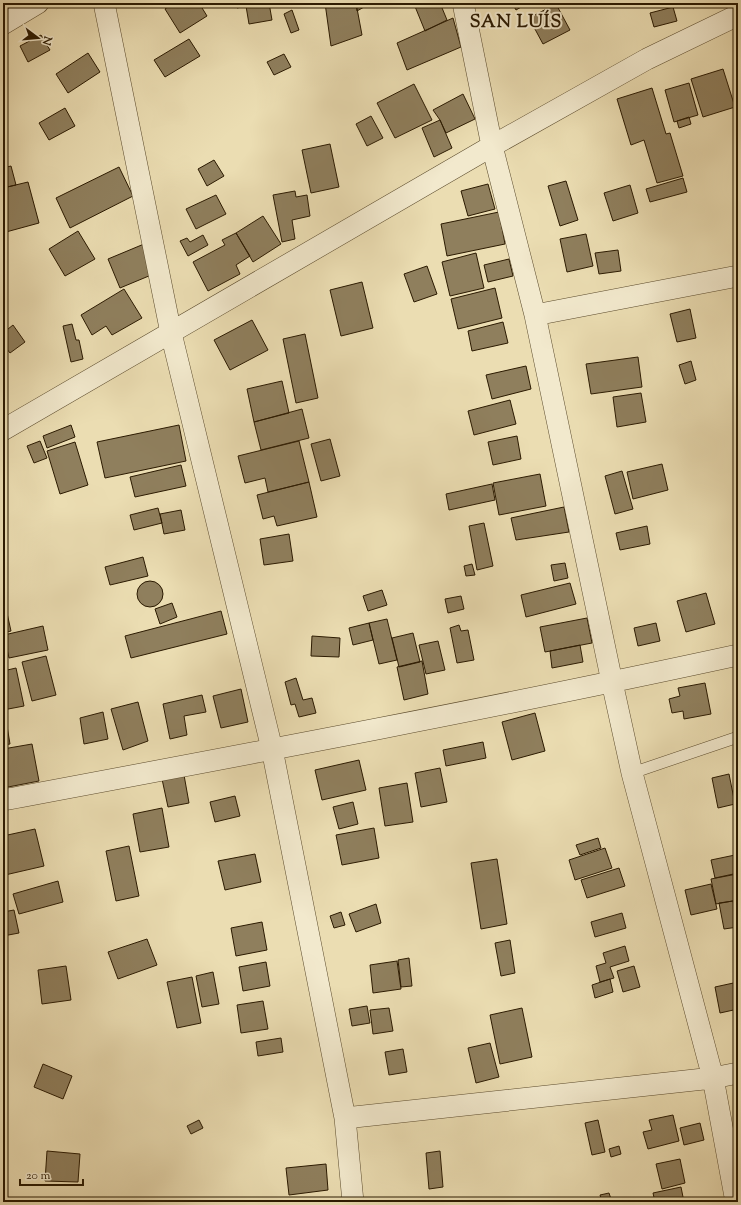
<svg xmlns="http://www.w3.org/2000/svg" width="741" height="1205" font-family="'Sorts Mill Goudy',serif">
<rect width="100%" height="100%" fill="#ebddb2"/>
<filter id="stains"><feTurbulence type="fractalNoise" baseFrequency=".005" numOctaves="4"/><feColorMatrix values="0 0 0 0 .2 0 0 0 0 .09 0 0 0 0 .02 0 0 0 .5 -.17"/></filter>
<radialGradient id="worn" r=".72"><stop offset=".6" stop-color="#630" stop-opacity="0"/><stop offset="1" stop-color="#630" stop-opacity=".3"/></radialGradient>
<path fill="#8f7f5d" stroke="#2b1a01" d="M173 3H199L207 16 180 33 165 9Z
M237 3H269L272 20 249 24 246 6 237 8Z
M325 3H356L362 35 331 46Z
M356 3H371L357 11Z
M418 3H440L447 20 425 31 414 4Z
M512 3H528L516 10Z
M556 4 570 30 543 44 529 18Z
M673 7 677 21 654 27 650 13Z
M292 10 299 30 291 33 284 14Z
M453 18 461 47 407 70 397 43Z
M41 35 50 50 28 62 20 46Z
M189 39 200 56 165 77 154 60Z
M88 53 100 72 68 93 56 74Z
M284 54 291 67 274 75 267 62Z
M723 69 735 107 703 117 691 79Z
M689 83 698 115 674 122 665 90Z
M414 84 432 120 395 138 377 103Z
M652 88 666 134 670 133 683 176 657 183 644 140 631 145 617 99Z
M463 94 475 119 446 133 440 120 433 110Z
M65 108 75 126 49 140 39 123Z
M371 116 383 138 367 146 356 124Z
M689 117 691 124 679 128 677 121Z
M440 120 452 148 434 157 422 128Z
M330 144 339 187 311 193 302 150Z
M214 160 224 176 207 186 198 169Z
M11 166 16 185 3 188V168Z
M119 167 133 196 70 228 56 198Z
M683 178 687 192 650 202 646 189Z
M566 181 578 220 560 226 548 186Z
M28 182 39 223 6 232 3 221V188Z
M488 184 495 209 468 216 461 191Z
M630 185 638 213 613 221 604 193Z
M295 191 296 197 307 195 310 216 292 220 295 239 282 242 273 195Z
M216 195 226 214 196 229 186 209Z
M499 212 505 244 447 256 441 224Z
M263 216 281 244 253 262 236 233Z
M78 231 95 259 65 276 49 249Z
M236 233 250 256 236 265 240 274 208 291 193 262 225 245 222 240Z
M586 234 593 266 567 272 560 239Z
M203 235 208 245 188 256 180 241 187 238 190 242Z
M144 244 156 273 120 288 108 259Z
M618 250 621 271 599 274 595 253Z
M476 253 484 288 450 296 442 262Z
M509 259 513 276 488 282 484 265Z
M427 266 437 294 414 302 404 274Z
M362 282 373 328 341 336 330 290Z
M495 288 502 318 458 329 451 299Z
M124 289 142 318 112 335 106 326 92 335 81 315Z
M690 309 696 338 677 342 670 314Z
M252 320 268 350 230 370 214 340Z
M503 322 508 343 472 351 468 331Z
M72 324 76 340H79L83 359 71 362 63 326Z
M13 325 25 342 10 353 3 344V333Z
M305 334 318 398 296 403 283 339Z
M638 357 642 387 591 394 586 364Z
M691 361 696 380 685 384 679 365Z
M526 366 531 389 492 399 486 375Z
M282 381 289 413 254 422 247 389Z
M641 393 646 422 617 427 613 397Z
M510 400 516 424 474 435 468 411Z
M302 409 309 438 261 450 254 422Z
M71 425 75 437 47 448 43 436Z
M179 425 186 461 105 478 97 442Z
M517 436 521 459 493 465 488 442Z
M330 439 340 476 321 481 311 444Z
M40 441 47 458 34 463 27 446Z
M299 441 309 482 268 492 265 478 245 483 238 456Z
M75 442 88 485 60 494 47 451Z
M662 464 668 490 633 499 627 472Z
M181 465 186 486 135 497 130 477Z
M622 471 633 509 615 514 605 476Z
M540 474 546 506 499 515 493 483Z
M309 482 317 517 277 526 274 516 263 519 257 495Z
M492 484 495 500 449 510 446 494Z
M564 507 569 532 516 540 511 518Z
M158 508 162 523 134 530 130 515Z
M181 510 185 530 164 534 160 514Z
M484 523 493 566 477 570 469 526Z
M647 526 650 544 620 550 616 533Z
M289 534 293 561 264 565 260 539Z
M143 557 148 576 110 585 105 567Z
M565 563 568 578 554 581 551 565Z
M472 564 475 575 466 576 464 566Z
M137 594a13 13 0 1 1 26 0a13 13 0 1 1-26 0Z
M570 583 576 604 526 617 521 595Z
M382 590 387 605 368 611 363 596Z
M706 593 715 624 686 632 677 601Z
M3 595 11 631 3 633Z
M461 596 464 609 448 613 445 599Z
M172 603 177 617 160 624 155 609Z
M221 611 227 634 131 658 125 636Z
M587 618 592 643 545 652 540 627Z
M387 619 397 660 379 664 369 623Z
M369 623 373 640 353 645 349 628Z
M656 623 660 641 638 646 634 628Z
M459 625 461 631 468 630 474 660 457 663 450 628Z
M43 626 48 650 9 658 4 635Z
M413 633 420 662 399 667 392 638Z
M312 636 340 638 339 657 311 656Z
M438 641 445 670 426 674 419 645Z
M580 645 583 662 552 668 550 651Z
M46 656 56 695 32 701 22 662Z
M422 661 428 694 404 700 397 667Z
M16 668 24 706 3 710V671Z
M296 678 303 700 312 698 316 713 299 717 295 704 291 705 285 682Z
M705 683 711 714 684 719 683 711 672 713 669 699 680 696 678 688Z
M241 689 248 722 221 728 213 696Z
M202 695 206 712 184 716 187 735 170 739 163 704Z
M138 702 148 741 123 750 111 709Z
M103 712 108 739 84 744 80 718Z
M535 713 545 751 512 760 502 722Z
M3 714H5L10 744 3 745Z
M483 742 486 758 446 766 443 750Z
M32 744 39 781 3 788V749Z
M359 760 366 790 322 800 315 770Z
M440 768 447 802 421 807 415 773Z
M729 774 735 804 718 808 712 778Z
M184 775 189 803 168 807 162 779Z
M407 783 413 822 385 826 379 788Z
M235 796 240 816 215 822 210 802Z
M353 802 358 824 339 829 333 807Z
M162 808 169 847 140 852 133 814Z
M374 828 379 858 342 865 336 835Z
M35 829 44 866 5 875 3 867V836Z
M598 838 601 848 580 855 576 845Z
M129 846 139 896 116 901 106 851Z
M605 848 612 868 575 880 569 860Z
M255 854 261 882 225 890 218 861Z
M735 855 738 873 715 878 711 860Z
M497 859 507 924 481 929 471 863Z
M619 868 625 886 587 898 581 880Z
M737 874 738 900 716 904 711 879Z
M58 881 63 902 19 914 13 894Z
M711 884 717 909 691 915 685 890Z
M733 901 736 917H738V927L724 929 719 903Z
M376 904 381 923 356 932 349 914Z
M14 910 19 933 3 936V912Z
M341 912 345 925 334 928 330 916Z
M622 913 626 928 595 937 591 922Z
M262 922 267 950 236 956 231 928Z
M147 939 157 965 118 979 108 952Z
M510 940 515 973 501 976 495 943Z
M625 946 629 961 610 967 614 978 600 982 596 966 606 963 603 953Z
M409 958 412 986 401 987 398 960Z
M397 961 401 989 373 993 370 965Z
M266 962 270 986 243 991 239 967Z
M66 966 71 1000 42 1004 38 970Z
M634 966 640 987 623 992 617 971Z
M213 972 219 1004 202 1007 196 976Z
M192 977 201 1023 177 1028 167 982Z
M610 979 613 992 595 998 592 985Z
M738 982V1009L720 1013 715 987Z
M263 1001 268 1029 241 1033 237 1005Z
M367 1006 370 1023 352 1026 349 1009Z
M389 1008 393 1031 373 1034 370 1010Z
M522 1008 532 1057 500 1064 490 1015Z
M281 1038 283 1052 258 1056 256 1042Z
M490 1043 499 1077 476 1083 468 1048Z
M403 1049 407 1072 389 1075 385 1052Z
M43 1064 72 1076 63 1099 34 1087Z
M673 1115 679 1141 648 1149 643 1132 652 1130 649 1120Z
M199 1120 203 1128 191 1134 187 1126Z
M598 1120 605 1152 592 1155 585 1123Z
M700 1123 704 1140 684 1145 680 1128Z
M619 1146 621 1154 611 1157 609 1149Z
M47 1151 80 1154 78 1182 45 1181Z
M440 1151 443 1187 429 1189 426 1153Z
M680 1159 685 1183 662 1189 656 1164Z
M326 1164 328 1190 289 1195 286 1168Z
M681 1187 684 1202H655L653 1193Z
M609 1193 612 1202H602L600 1195Z"/>
<g fill="none" stroke-linecap="round" stroke-linejoin="round">
<defs>
<path id="lane" d="M632 773 738 737"/>
<path id="street" d="M104 3 171 333 272 749 345 1118 353 1202
M463 3 492 146 535 315 612 682 632 773 713 1078 736 1202
M3 24 38 3
M535 315 738 276
M3 430 492 146 647 59 738 15
M3 800C248 754 494 708 738 655
M345 1118 713 1078 738 1073"/>
</defs>
<use href="#lane" stroke="#5b4b2d" stroke-width="12"/>
<use href="#street" stroke="#5b4b2d" stroke-width="22"/>
<use href="#lane" stroke="#f2e9cd" stroke-width="11"/>
<use href="#street" stroke="#f2e9cd" stroke-width="21"/>
</g>
<g text-anchor="middle" dominant-baseline="central" stroke-width="4" stroke-linejoin="round" paint-order="stroke">
<g font-size="18" font-weight="bold" letter-spacing="1" fill="#2b1a01" stroke="#f2e9cd">
<text x="516" y="23">SAN LUÍS</text>
</g>
</g>
<rect width="741" height="1205" fill="none" stroke="#ebddb2" stroke-width="16"/>
<rect x="4" y="4" width="733" height="1197" fill="none" stroke="#2b1a01" stroke-width="2"/>
<rect x="8" y="8" width="725" height="1189" fill="none" stroke="#2b1a01"/>
<g transform="translate(38 38) rotate(106)" stroke="#f2e9cd" stroke-width="3" paint-order="stroke">
<path d="M0-3L7 15L0 10L-7 15Z" fill="#2b1a01"/>
<text y="-6" font-size="11" font-weight="bold" text-anchor="middle" fill="#2b1a01">N</text>
</g>
<path d="M20 1179v6h63v-6" fill="none" stroke="#2b1a01" stroke-width="2"/>
<text x="26" y="1179" font-size="12" fill="#2b1a01" stroke="#f2e9cd" stroke-width="3" paint-order="stroke">20 m</text>
<rect width="100%" height="100%" filter="url(#stains)"/>
<rect width="100%" height="100%" fill="url(#worn)"/>
</svg>
